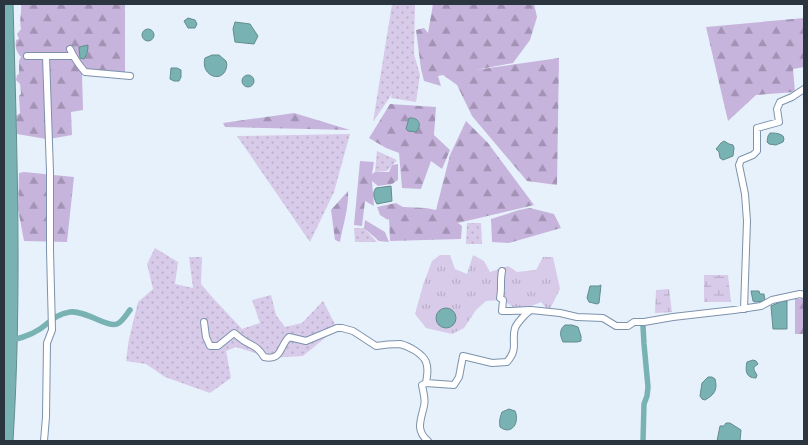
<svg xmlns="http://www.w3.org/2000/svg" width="808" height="445" font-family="'Asap Condensed',sans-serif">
<defs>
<pattern id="grass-dots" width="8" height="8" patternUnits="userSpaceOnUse" patternTransform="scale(1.25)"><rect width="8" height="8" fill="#d8cae9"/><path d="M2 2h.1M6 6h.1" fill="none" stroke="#baaec9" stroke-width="1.8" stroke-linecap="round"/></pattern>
<pattern id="forest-firs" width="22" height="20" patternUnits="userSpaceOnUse" patternTransform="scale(1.25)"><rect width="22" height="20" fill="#c7b4dc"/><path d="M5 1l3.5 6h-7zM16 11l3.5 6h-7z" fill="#a293b4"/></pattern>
<pattern id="wetland-marsh" width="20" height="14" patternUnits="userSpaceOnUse" patternTransform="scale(1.25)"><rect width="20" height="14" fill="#d8cae9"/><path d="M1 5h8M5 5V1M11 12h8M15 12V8" fill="none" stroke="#baaec9"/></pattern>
<pattern id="park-tufts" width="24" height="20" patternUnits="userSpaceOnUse" patternTransform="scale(1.25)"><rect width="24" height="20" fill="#d8cae9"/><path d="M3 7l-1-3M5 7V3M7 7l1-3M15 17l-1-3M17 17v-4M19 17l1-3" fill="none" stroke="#baaec9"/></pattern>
</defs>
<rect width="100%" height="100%" fill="#e7f1fc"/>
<path fill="url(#grass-dots)" d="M392 4H415L414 54 420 75 416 102 391 98 392 94 373 122Z
M350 134 334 192 310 242 237 136Z
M377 151 397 160 387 171 375 172Z
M467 223H481L482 244H466Z
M354 228H364L377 242H355Z
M155 248 178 262 175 284 193 288 189 257H202L201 284 213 298 242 329 260 323 252 300 271 295 276 315 285 327 302 323 323 301 337 328 303 356 271 358 236 347 226 351 231 378 210 393 165 377 146 364 126 361 129 339 138 302 153 289 147 264Z"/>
<path fill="url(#forest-firs)" d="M21 4H125V75L86 72 72 55 22 56 44 57 46 139 17 134 16 116 20 113 19 96 21 94 20 84 16 80 17 75 19 74V61L21 57C16 51 15 48 16 40L19 39 17 34 21 29C19 20 22 12 21 4Z
M433 4H534L537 17 530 40 513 63 475 70 559 58 557 185 527 181 472 116 457 85 443 75 438 76 441 86 424 81 421 69 416 30 424 28 428 33Z
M804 18V67L793 69 795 92 756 95 728 121 706 27Z
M46 57H72L84 72 82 74 83 110 71 112 72 135 49 139Z
M390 104 436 107 434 135 450 150 442 169 431 161 421 189 402 188 399 153 386 148 369 138Z
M294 113 350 130 225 127 223 123Z
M466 121 488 143 534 205 458 223 462 226 461 239 390 241 389 218 388 220 380 215 377 207 396 203 403 207 426 208 436 210 450 155Z
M360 161 374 162 372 174 375 172H389L392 165 398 164V180L392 184 378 186 372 181 374 206 365 201 362 226 354 225Z
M24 172 74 177 67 242 24 241 18 209 19 173Z
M348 191C349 208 343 225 340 242L335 240 331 210Z
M530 208 554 214 561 228 509 243 492 242 491 219 519 210Z
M365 220 385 232 389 242 379 241 364 228Z
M795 299H804V334H795Z"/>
<path fill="url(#wetland-marsh)" d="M704 275H728L731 302H704Z
M669 289 672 312 655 313 656 290Z"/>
<path fill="url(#park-tufts)" d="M440 255H450L455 269 467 274 473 255 484 261 490 272 508 266 517 272 536 270 543 257H553L560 289 549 311 541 302 519 311 503 300 486 301 476 310 464 328 452 334 426 328 415 314 423 285 432 261Z"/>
<path fill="#79b2b3" stroke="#628c90" d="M4 4H13C17 150 22 296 13 441H4Z
M188 18 195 20 197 24 195 28H188L184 21Z
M235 22 250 24 258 36 254 44 235 42 233 29Z
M142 35a6 6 0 1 1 12 0a6 6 0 1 1-12 0Z
M88 45C88 51 87 55 84 59L80 58 79 47Z
M212 55H219C221 57 224 59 226 61 227 64 227 66 226 69 221 84 200 75 205 58Z
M171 68H177L181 70V77L179 81H174L170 79Z
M242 81a6 6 0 1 1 12 0a6 6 0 1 1-12 0Z
M409 118C418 117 423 124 416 132L408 131 406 129Z
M770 133C775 133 779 133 783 136L784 139 783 142 776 145 769 144 767 142 768 136Z
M724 141 729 144 733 145 734 148 733 156 723 160 720 158 719 152 716 149 721 143Z
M391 186 392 201 377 204C374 199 372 193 376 188Z
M601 285 599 303 597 304 589 302 587 298 590 286H599Z
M751 291H759L760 294H764L765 301 755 302 753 301Z
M782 301H787V329H773L771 306Z
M436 318a10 10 0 1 1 20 0a10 10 0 1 1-20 0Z
M565 325H572L578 327 581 336V341L577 342H563C560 336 559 329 565 325Z
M753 360 756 361 758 364 754 367V370L757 375 756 378C746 378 745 371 747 362Z
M708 377H712L715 379C718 390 714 395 705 400L702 399 700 396 702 383Z
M509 409 515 411C520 422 512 436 500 427 499 421 500 417 502 412Z
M726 423H730L741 430 740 441H717L720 426H724Z"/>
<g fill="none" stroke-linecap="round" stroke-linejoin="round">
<path stroke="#79b2b3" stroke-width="5.5" d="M4 341C17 339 28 337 40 329 50 322 56 314 70 312 85 310 108 328 117 324 122 322 126 315 130 310
M643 441 644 404 647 396 648 387 644 344 643 326"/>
<defs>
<path id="minor" d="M70 49C74 58 79 65 85 72L130 76
M27 56H73
M502 271C500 280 502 289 500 298L503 300 502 311H511L529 310
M744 309 747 221 745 194 739 165 741 160 753 155 757 151V128L779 122 777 109 780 102 792 97 804 89
M204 322 206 337 210 346H218L234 333C238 336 243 341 248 343 256 347 259 349 264 357 282 361 279 347 289 337L306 341 337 328H342L353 331 376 346C382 345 394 344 400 344 409 346 423 354 426 362 429 369 427 376 426 383L422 385C423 392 426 399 424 406 421 420 415 430 428 441
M426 383 454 385 459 377 463 356 492 363 507 362C519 348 511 342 515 328 517 323 526 313 531 310L560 313 577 317 603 318 616 326H628L634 322H644L673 317 734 310 761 306 772 300 800 294 804 295
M44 441 46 417 47 343 52 330 50 250V172L46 56"/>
</defs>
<use href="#minor" stroke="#7c92ac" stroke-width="8"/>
<use href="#minor" stroke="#fff" stroke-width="6"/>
</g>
<rect width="808" height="445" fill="none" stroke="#2b3540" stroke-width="10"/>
</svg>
